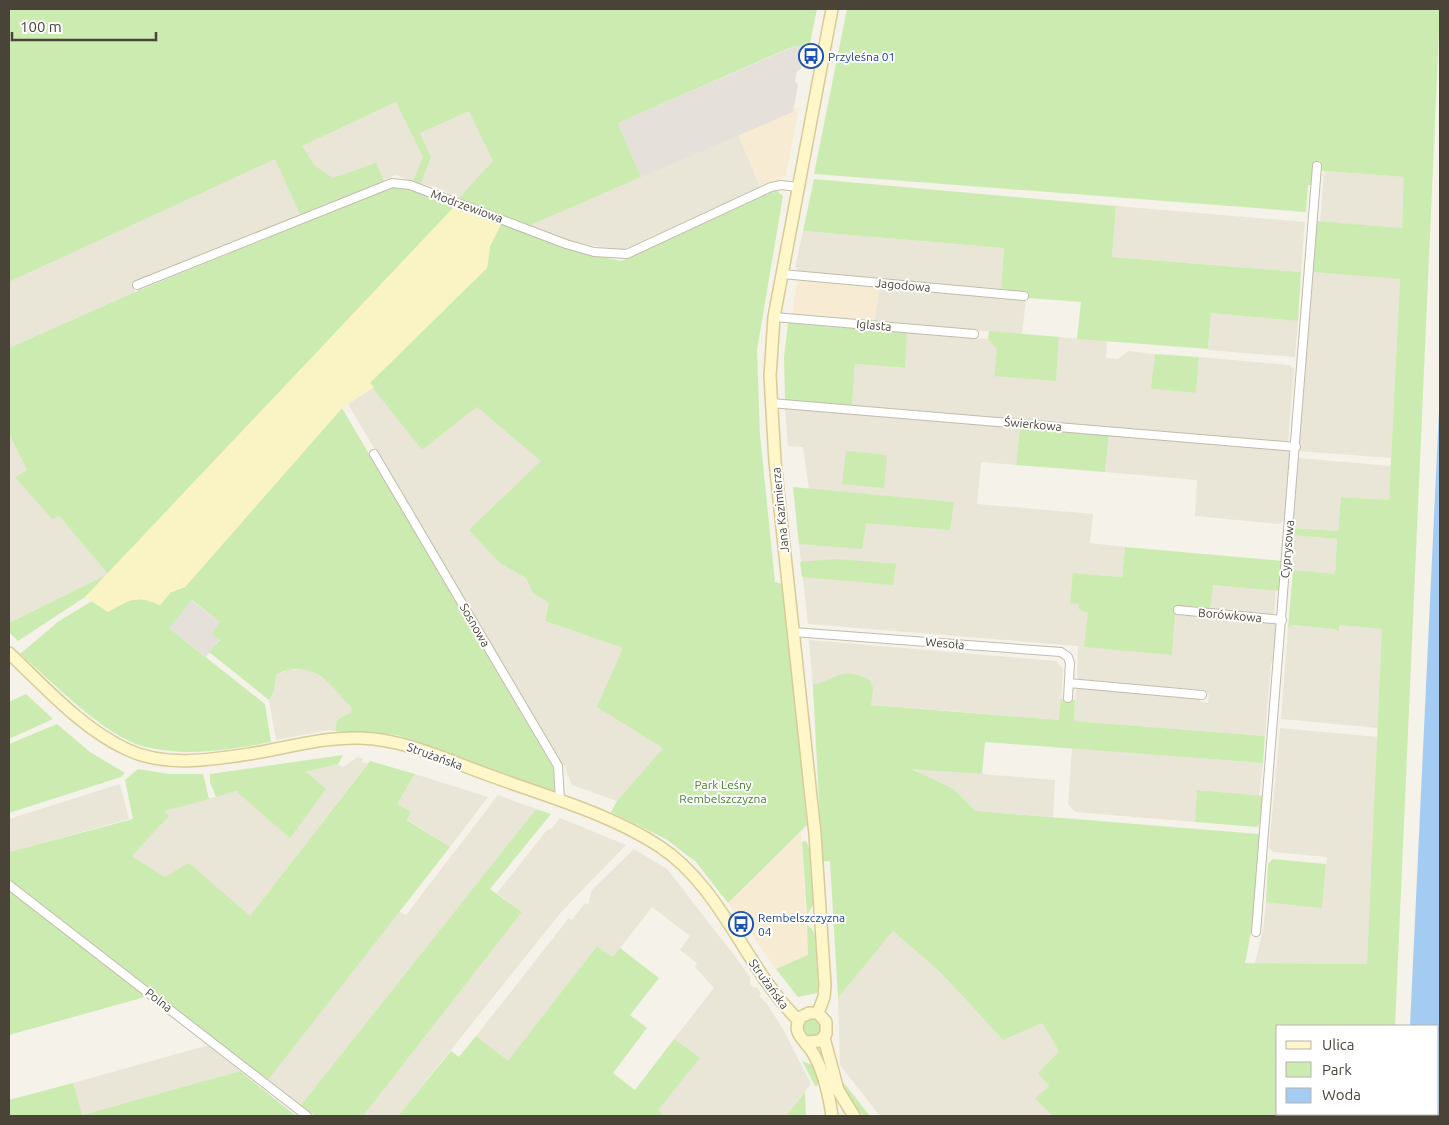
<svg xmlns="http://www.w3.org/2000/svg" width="1449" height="1125" font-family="Ubuntu,sans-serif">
<rect width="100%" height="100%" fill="#f5f2e9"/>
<path fill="#e9e5d7" d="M396 102 424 157 413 181 396 175 300 214 132 284 135 292 9 348V282Z
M469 110 494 161 459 198 436 187 421 184 431 157 420 133Z
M738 134 761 189 625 251 568 241 526 227Z
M1324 171 1405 177 1402 228 1320 222Z
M1116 206 1305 222 1301 272 1112 257Z
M803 231 1004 248 1001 289 801 272 795 268Z
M1312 272 1400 278 1391 458 1298 451Z
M880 287 1026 299 1022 334 874 322Z
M1211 313 1298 321 1295 357 1208 350Z
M907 333 988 339 997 349 994 375 1056 381 1059 337 1107 341 1106 358 1118 359 1128 351 1155 354 1152 389 1196 393 1199 357 1290 365 1294 369 1288 443 852 405 855 364 904 368Z
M374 387 422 450 477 407 542 461 501 564 526 578 533 593 549 603 545 621 623 648 663 748 617 801 572 785 564 765H561L348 404Z
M785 407 1020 427 1016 465 981 462 977 504 1093 514 1090 543 1125 547 1122 577 1074 573 1079 604 1088 613 1172 654 1176 613 1278 622 1274 663H1271L1265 736 1074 721 1076 689 1078 687 1199 698 1201 702 1208 703 1209 695 1204 690 1079 679 1077 676 1078 646 808 624 796 517 954 502 809 489 803 447 788 446Z
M9 434 27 470 15 477 59 516 108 574 9 623Z
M1109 434 1292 450 1286 519 1279 524 1195 516 1197 480 1105 472Z
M1298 458 1391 466 1389 500 1341 497 1338 531 1292 528Z
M1291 535 1337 539 1335 574 1289 570Z
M1212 585 1276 590 1274 616 1210 610Z
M1292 625 1336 629 1338 631 1340 625 1383 629 1378 728 1281 719 1288 628Z
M809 640 1056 661 1063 669 1060 720 814 700Z
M308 669 327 680 352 707V712L336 723 335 731 328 730 276 740 269 700 274 691 276 675 288 670Z
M1280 728 1378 737 1367 964 1255 963 1263 930 1266 902 1322 907 1327 857 1273 852 1269 847Z
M1072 748 1263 763 1259 796 1198 790 1195 822 1075 812 1068 804Z
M358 757 363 759 362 762 368 763 250 916 227 898 165 877 132 856 169 816 163 811 333 765 338 764 343 767Z
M911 768 1055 780 1053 817 976 811 954 789Z
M415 774 488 797 450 847 407 819 397 804Z
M120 784 129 819 9 852V819Z
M498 795 536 809 301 1105 268 1080 399 911 406 915Z
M560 818 626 845 562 911 398 1116H363L522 912 497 893 547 830 551 829Z
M634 849 667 869 737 959 750 977V984L754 988 756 987 761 993 759 996 767 1004 783 1029 811 1084 786 1116H664L657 1110 699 1059 674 1039 714 988 695 967 697 963 680 950 690 936 652 907 613 957 597 946 508 1062 476 1036 569 918 572 920 585 903 588 905 592 890Z
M893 931 940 972 986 1022 1042 1023 1059 1051 1038 1073 1049 1086 1035 1098 1052 1116H881L876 1111 840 1065 838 998Z
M209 1045 240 1071 81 1115 73 1083Z"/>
<path fill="#f7ebd4" d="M799 107 786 176 761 189 738 134Z
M802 279 880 287 874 322 792 315 797 281Z
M801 831 808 955 776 969 728 903Z"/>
<path fill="#e5e1da" d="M795 46 805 47 801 69 797 71 795 81 798 85 793 112 641 177 618 123Z
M191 600 220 622V639L206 657 169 628Z"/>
<path fill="#ccebb1" d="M9 9H817L809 48 795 46 782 51 618 123 641 177 526 227 459 198 493 161 469 111 420 133 431 157 421 184 413 181 423 157 396 102 302 146 315 166 333 178 376 163 384 181 300 214 275 159 9 282Z
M847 9H1440L1395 1026H1278V1114H1390V1116H1052L1035 1098 1049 1086 1038 1073 1059 1051 1042 1023 1003 1040 940 972 893 931 838 998 830 861H822L813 685C841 678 839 666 870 680L873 688 871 705 1059 720 1061 699 1075 700 1074 721 1265 736 1263 763 985 742 982 774 912 769 954 789 976 811 1259 834C1264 851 1250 942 1245 963L1367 964 1382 629 1340 625 1338 632 1335 629 1292 625 1288 628 1293 570 1335 574 1337 539 1291 535 1292 528 1338 531 1341 497 1389 500 1400 279 1312 272 1315 221 1402 228 1404 177 1313 170 1312 185H1308L1306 212 814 174Z
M814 179 1116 206 1112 257 1301 272 1298 321 1211 313 1208 349 1077 339 1081 302 1027 298V292L1001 289 1004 248 803 231Z
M397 185 455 206 108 574 85 597 18 641 9 632V623L108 574 59 516 52 519 15 477 27 470 9 434V348L135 292Z
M776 190 783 196 757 350 760 435 775 582 783 584 807 825 728 903 696 862 666 839 611 812 617 801 663 748 597 707 623 648 545 621 549 603 533 593 526 578 501 564 469 530 541 461 477 407 422 450 369 383 487 268 490 246 501 224 566 249 621 261Z
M788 323 907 333 905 368 855 364 852 405 785 400 784 357Z
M989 331 1059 337 1056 381 994 376 997 349 988 339Z
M1155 354 1199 357 1196 393 1151 389Z
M342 408 554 769V792L397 735 335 731 337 720 352 712 351 707C332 688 324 669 295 669 287 670 282 671 276 675L274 691 269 700 209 652 220 640 212 634 220 622 192 600 169 628 265 704 271 742C229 750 188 757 146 747 106 738 52 681 20 654L59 621 92 601 108 612C129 600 136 594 160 605L171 592 185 587Z
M1020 427 1109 434 1105 472 1016 465Z
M846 451 887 455 884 488 842 484Z
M793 487 954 502 950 530 866 523 862 549 799 544Z
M1125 547 1283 561 1280 591 1213 585 1210 610 1176 607 1172 655 1084 647 1088 613 1079 609V604L1070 603 1073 573 1122 577Z
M836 559 896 564 893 585 802 577 800 562Z
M26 694 53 719 9 739V702Z
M57 724 90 752 125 773 121 777 9 813V744Z
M343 755 338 764 306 772 326 789 290 838 236 791 216 797 210 782V774Z
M370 761 415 774 397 804 411 812 407 820 450 847 268 1080 9 879V852L133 819 125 780 138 769 169 774H203L209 799 164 811 169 816 132 856 165 877 189 863 250 916Z
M1197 790 1264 796 1259 825 1257 827 1195 822Z
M536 809 551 814 490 889 522 912 363 1116H315L301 1105Z
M806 841 809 848 813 905 807 915 802 842Z
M1273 859 1326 864 1322 908 1266 902 1268 864Z
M9 890 152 995 9 1035Z
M807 925 812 929 815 936 818 986 817 993 798 997 776 969 808 955Z
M597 946 613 957 620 948 659 978 630 1015 647 1028 613 1073 635 1090 674 1039 700 1058 658 1110 664 1116H398L451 1051 459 1057 476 1036 508 1061Z
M803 1028a9 9 0 1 1 18 0a9 9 0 1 1-18 0Z
M802 1061 814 1066 820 1085 815 1086Z
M240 1071 296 1116H9V1100L73 1083 82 1115Z
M838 1079 844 1083 870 1116H864L855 1108Z
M805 1092 806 1116H786Z"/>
<path fill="#faf3c4" d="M455 206 501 224 490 246 487 268 370 383 374 387 342 408 185 587 171 592 160 605C136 594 129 600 108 612L85 597Z"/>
<path fill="#a4ccf3" d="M1440 389V1116H1405V1114H1438V1026H1410Z"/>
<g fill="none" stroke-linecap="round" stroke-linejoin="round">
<defs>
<path id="minor" d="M782 274 1024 296
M137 285 392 183 410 185 566 244 594 252 627 254 771 187 781 185 798 187
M774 317 974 334
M771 403 1296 447
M374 454 558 766 560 801
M1178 610 1282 620
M793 632 1061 652 1068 657 1070 663 1068 698
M1069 683 1202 695
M9 885 307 1116
M1256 932 1317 166"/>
<path id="secondary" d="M9 653C45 687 82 729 128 750 165 767 210 760 249 754 286 748 322 737 360 738 406 739 451 762 494 777 549 797 610 814 659 846 723 888 745 968 799 1021
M818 1013 824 997 825 985 815 834 775 462 770 376 774 317 832 9
M824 1038 838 1090 854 1116
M807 1042 820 1041 826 1034V1022L818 1013H809L801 1017C798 1021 796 1026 798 1032 799 1037 809 1046 813 1053 824 1072 829 1095 832 1116"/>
</defs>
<use href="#minor" stroke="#c1bbab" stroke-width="10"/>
<use href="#secondary" stroke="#d7cb97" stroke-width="14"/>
<use href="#minor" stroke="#fff" stroke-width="8"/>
<use href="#secondary" stroke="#fff6c9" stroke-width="11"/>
</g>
<defs>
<symbol id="bus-ring" viewBox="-11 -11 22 22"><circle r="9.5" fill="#fff" stroke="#1a4fb4" stroke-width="1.5"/><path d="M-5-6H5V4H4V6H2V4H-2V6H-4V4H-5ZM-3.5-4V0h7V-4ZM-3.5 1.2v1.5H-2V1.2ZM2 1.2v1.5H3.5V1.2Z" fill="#1a4fb4"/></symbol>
</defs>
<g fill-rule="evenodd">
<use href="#bus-ring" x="797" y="42" width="28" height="28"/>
<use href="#bus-ring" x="727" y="910" width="28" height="28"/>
</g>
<g text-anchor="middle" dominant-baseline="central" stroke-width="4" stroke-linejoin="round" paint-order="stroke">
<g font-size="12" fill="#164399" stroke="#fff" text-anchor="start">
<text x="828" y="56">Przyleśna 01</text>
<text x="758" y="917">Rembelszczyzna<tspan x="758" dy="14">04</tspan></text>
</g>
<g font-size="12" fill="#494437" stroke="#fff">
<text transform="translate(467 206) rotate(20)">Modrzewiowa</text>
<text transform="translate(903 285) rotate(5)">Jagodowa</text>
<text transform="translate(874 325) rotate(5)">Iglasta</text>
<text transform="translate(1033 424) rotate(5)">Świerkowa</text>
<text transform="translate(780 510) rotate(-96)">Jana Kazimierza</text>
<text transform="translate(1287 549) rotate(-85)">Cyprysowa</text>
<text transform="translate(1230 615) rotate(5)">Borówkowa</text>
<text transform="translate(475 625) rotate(60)">Sosnowa</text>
<text transform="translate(945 643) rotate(5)">Wesoła</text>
<text transform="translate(435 756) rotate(20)">Strużańska</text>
<text transform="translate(769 984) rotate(54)">Strużańska</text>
<text transform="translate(159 1000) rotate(38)">Polna</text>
</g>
<g font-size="12" fill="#417e27" stroke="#fff">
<text x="723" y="784">Park Leśny<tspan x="723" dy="14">Rembelszczyzna</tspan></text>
</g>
</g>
<rect width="1449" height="1125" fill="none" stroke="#494437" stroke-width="20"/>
<rect x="1276" y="1025" width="162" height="90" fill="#ffffff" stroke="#b6b4af"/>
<rect x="1286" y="1041" width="25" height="8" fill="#fff6c9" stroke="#b6b4af"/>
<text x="1322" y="1050" font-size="15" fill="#494437">Ulica</text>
<rect x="1286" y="1062" width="25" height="15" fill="#ccebb1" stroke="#b6b4af"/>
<text x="1322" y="1075" font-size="15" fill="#494437">Park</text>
<rect x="1286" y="1088" width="25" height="15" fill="#a4ccf3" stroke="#b6b4af"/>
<text x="1322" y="1100" font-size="15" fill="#494437">Woda</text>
<path d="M12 32v8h144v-8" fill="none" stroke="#494437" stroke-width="2.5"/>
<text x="20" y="32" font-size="15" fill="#494437" stroke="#ffffff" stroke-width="4" paint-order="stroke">100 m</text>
</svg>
